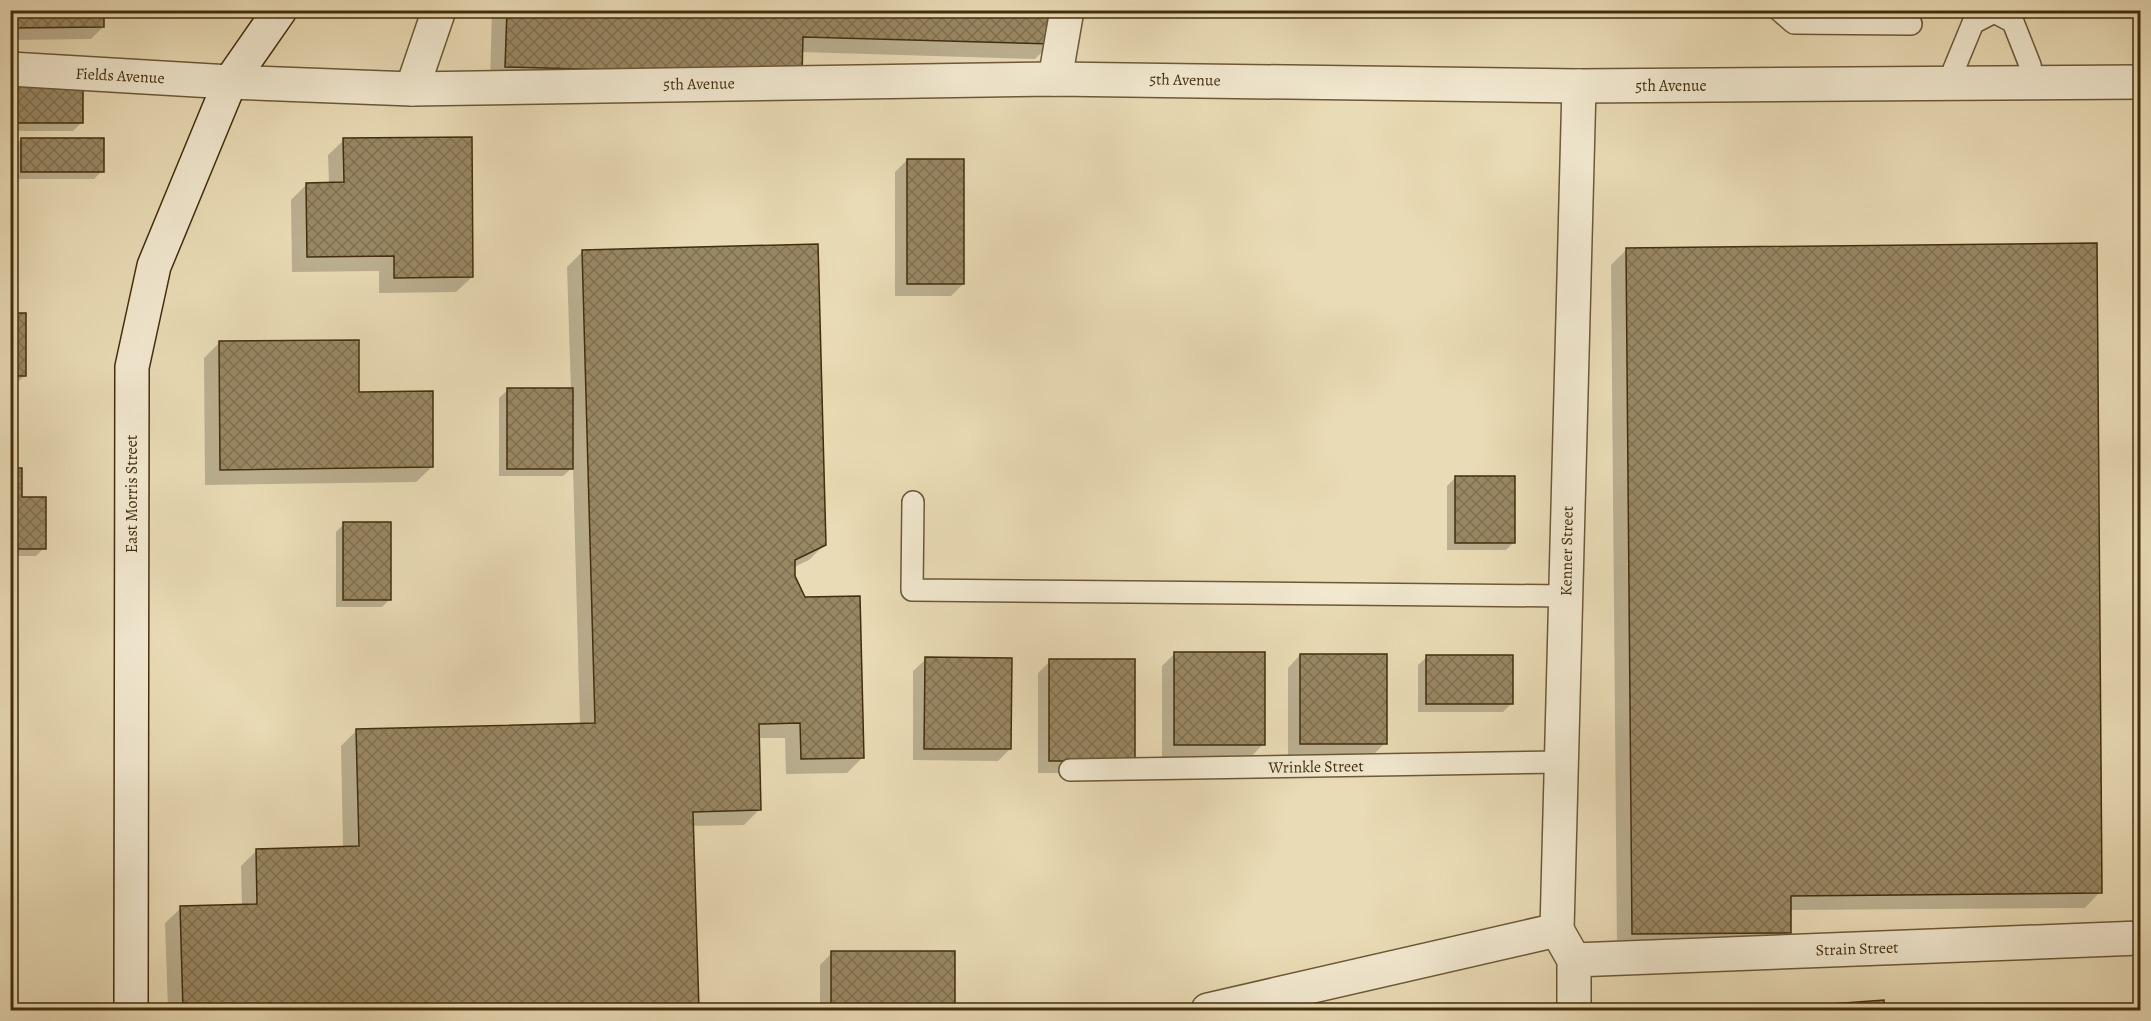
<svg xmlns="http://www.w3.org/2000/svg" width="2151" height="1021" font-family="Alegreya,serif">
<defs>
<pattern id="building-cross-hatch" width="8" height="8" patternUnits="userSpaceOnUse" patternTransform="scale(1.5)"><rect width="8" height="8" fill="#998864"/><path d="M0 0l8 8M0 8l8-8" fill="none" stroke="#7e7051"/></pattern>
</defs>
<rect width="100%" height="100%" fill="#e9dbb5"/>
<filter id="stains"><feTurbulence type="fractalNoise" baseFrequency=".00333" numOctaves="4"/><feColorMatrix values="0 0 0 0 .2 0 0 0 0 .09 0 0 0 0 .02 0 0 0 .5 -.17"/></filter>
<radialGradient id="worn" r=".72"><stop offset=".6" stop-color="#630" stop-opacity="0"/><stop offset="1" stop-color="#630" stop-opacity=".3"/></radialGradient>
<path fill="#0003" d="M10 10 103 27 91 39 10 40Z
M492 10H1052L1051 43 1035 59 801 52 490 82Z
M10 67 81 123 73 131H10Z
M21 139 102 171 94 179H13V147Z
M344 140 472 277 456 292 379 293V271L292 272 291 200 307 184H329L328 155Z
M907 160 963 284 951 296H895V172Z
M1627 249 2100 892 2085 908 1790 910V932L1774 948 1617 949 1611 265Z
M583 251 825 544 809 560 794 567V576L863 757 847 773 786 774 785 738H758L760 809 744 825 692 826 697 1010H168L165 923 181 908 242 906 241 866 257 850 343 848 341 746 357 730 580 725 573 467 563 476H499V398L508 390H571L567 267Z
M10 315 24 376 12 388H10Z
M219 343 358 394 432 467 416 482 205 485 204 358Z
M10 469 20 498 44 548 36 556H10Z
M1455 478 1514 542 1506 550H1447V486Z
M344 524 390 599 382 607H336V532Z
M1174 654 1263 744 1251 757H1162V666Z
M1300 655 1385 743 1373 755H1288V668Z
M1427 657 1511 704 1503 712H1418V665Z
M926 659 1010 749 998 761 913 760V671Z
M1050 661 1121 773H1038V673Z
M832 953 953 1005 948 1010H820V965Z
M1883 1001V1010H1766Z"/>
<path fill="url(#building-cross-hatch)" stroke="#432e0c" stroke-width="1.5" d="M10 10H104V27L10 28Z
M507 10H1053V44L803 37 802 75 505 67Z
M10 65H83V123H10Z
M472 137 473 277 394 278V256L307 257 306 183 344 182 343 138Z
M21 138H104V172H21Z
M907 159H964V284H907Z
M2097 243 2102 893 1791 896V933L1632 934 1626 248Z
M818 244 826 545 795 560V576L805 597 860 596 864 758 801 759 800 723 759 724 761 810 693 812 699 1010H183L180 906 257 904 256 849 359 846 356 729 595 723 582 250Z
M10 313H26V376H10Z
M359 340V392L433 391V467L220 470 219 341Z
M507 388H573V469H507Z
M10 468H22V497H46V549H10Z
M1455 476H1515V543H1455Z
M343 522H391V600H343Z
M1174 652H1265V745H1174Z
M1300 654H1387V744H1300Z
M1426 655H1513V704H1426Z
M925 657 1012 658 1011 749H924Z
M1049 659H1135V761H1049Z
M831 951H955V1006H831Z
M1884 1000 1885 1010H1746Z"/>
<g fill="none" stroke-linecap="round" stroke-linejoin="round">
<defs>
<path id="service" d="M1779 10 1794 23 1911 24
M1994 12 2013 22 2030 65 2033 83
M1953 84 1954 69 1973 23 1994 12
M913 502 912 590 1566 596
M1070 770 1562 762"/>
<path id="minor" d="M1055 79 1067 10
M412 89 439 10
M1574 960 2140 938
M1208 1010 1557 930
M1574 1010V960L1557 930 1579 86"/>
<path id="tertiary" d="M10 69 230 82 412 89 1055 79 1579 86 2140 82"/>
<path id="secondary" d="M131 1010 132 367 154 266 230 82 280 10"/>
</defs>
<use href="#service" stroke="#6c5936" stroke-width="24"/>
<use href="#minor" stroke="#6c5936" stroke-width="36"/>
<use href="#tertiary" stroke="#6c5936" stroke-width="36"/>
<use href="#secondary" stroke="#432e0c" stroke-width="36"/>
<use href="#service" stroke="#f1e8cf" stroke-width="21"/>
<use href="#minor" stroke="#f1e8cf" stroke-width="33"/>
<use href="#tertiary" stroke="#f1e8cf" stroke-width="33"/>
<use href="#secondary" stroke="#f1e8cf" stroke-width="33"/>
</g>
<g text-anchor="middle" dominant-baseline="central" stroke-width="4.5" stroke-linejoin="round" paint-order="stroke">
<g font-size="16" fill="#432e0c" stroke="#f1e8cf">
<text transform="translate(120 76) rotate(3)">Fields Avenue</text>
<text transform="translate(1185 80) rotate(1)">5th Avenue</text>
<text transform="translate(699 84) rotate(-1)">5th Avenue</text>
<text x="1671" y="86">5th Avenue</text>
<text transform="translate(132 494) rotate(-90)">East Morris Street</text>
<text transform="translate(1567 551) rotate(-89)">Kenner Street</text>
<text transform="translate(1316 767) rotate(-1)">Wrinkle Street</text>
<text transform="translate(1857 949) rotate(-2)">Strain Street</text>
</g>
</g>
<rect width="2151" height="1021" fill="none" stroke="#e9dbb5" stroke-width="36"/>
<rect x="12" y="12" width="2127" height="997" fill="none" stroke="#432e0c" stroke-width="3"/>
<rect x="18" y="18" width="2115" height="985" fill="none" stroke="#432e0c" stroke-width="1.5"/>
<rect width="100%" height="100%" filter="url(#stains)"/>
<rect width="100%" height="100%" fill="url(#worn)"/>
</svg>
